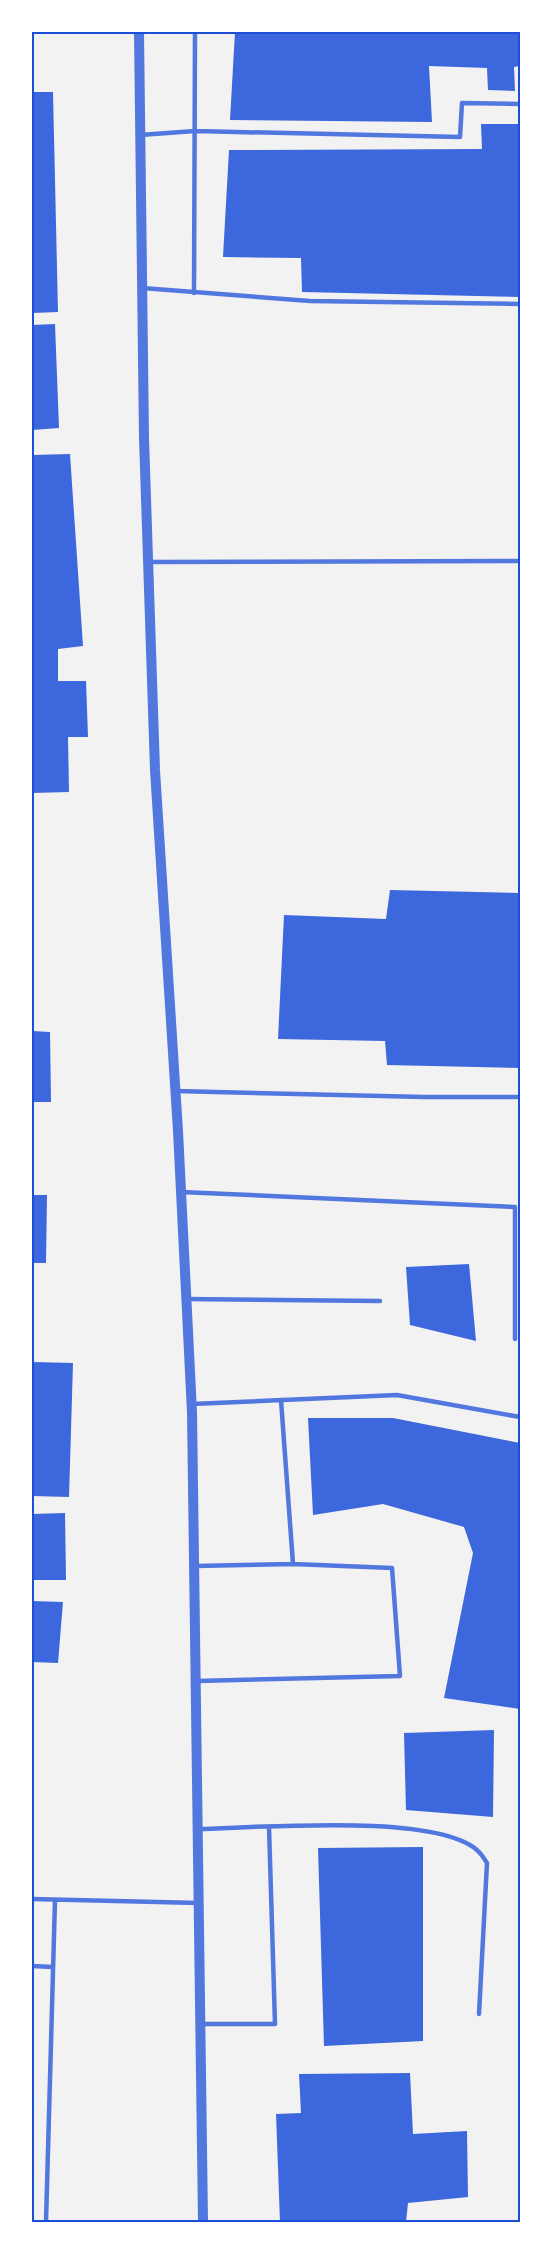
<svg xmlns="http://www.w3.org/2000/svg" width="552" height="2254" font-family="'DM Sans',sans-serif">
<rect width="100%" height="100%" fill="#f2f2f2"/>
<path fill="#3d67dc" d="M235 32H520V66L514 67 515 91 488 90 487 68 429 66 432 122 230 120Z
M32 92H53L58 312 32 313Z
M481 124H520V297L302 292 301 258 223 257 229 150 482 149Z
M55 324 59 428 32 430V325Z
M70 454 83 646 58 649V681H86L88 737H68L69 792 32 793V455Z
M390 890 520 893V1068L387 1065 385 1041 278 1039 284 915 386 919Z
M32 1031 50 1032 51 1102H32Z
M32 1195H47L46 1263H32Z
M469 1264 476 1341 410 1325 406 1267Z
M32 1362 73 1363 69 1497 32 1496Z
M308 1418H393L520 1443V1709L444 1698 473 1553 464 1527 383 1504 313 1515Z
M65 1513 66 1580H32V1514Z
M32 1601 63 1602 58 1663 32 1662Z
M494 1730 493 1817 406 1810 404 1733Z
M423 1847V2041L324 2046 318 1848Z
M410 2073 413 2134 467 2131 468 2197 408 2203 406 2222H280L276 2114 301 2113 299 2074Z"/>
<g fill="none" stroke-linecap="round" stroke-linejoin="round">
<path stroke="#5277de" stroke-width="4.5" d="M140 135 195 131 460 137 462 103 520 104
M142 288 310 301 520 304
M194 293 195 32
M148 562 520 561
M175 1091 424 1097H520
M181 1192 515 1207V1339
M186 1299 380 1301
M192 1404 397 1395 520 1417
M195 1566 293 1564
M197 1681 400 1676 392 1568 293 1564 281 1400
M198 1829C256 1828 441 1812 479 1852 482 1855 485 1860 487 1863L479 2014
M32 1899 199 1903
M32 1966 53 1967
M202 2024H275L269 1827
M46 2222 55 1900"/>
<path stroke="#5277de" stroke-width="10" d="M139 32 144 438 155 770 178 1131 192 1412 203 2222"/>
</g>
<rect width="552" height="2254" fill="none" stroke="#ffffff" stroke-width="66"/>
<rect x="33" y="33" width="486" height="2188" fill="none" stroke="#1d4ed8" stroke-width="2"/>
</svg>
